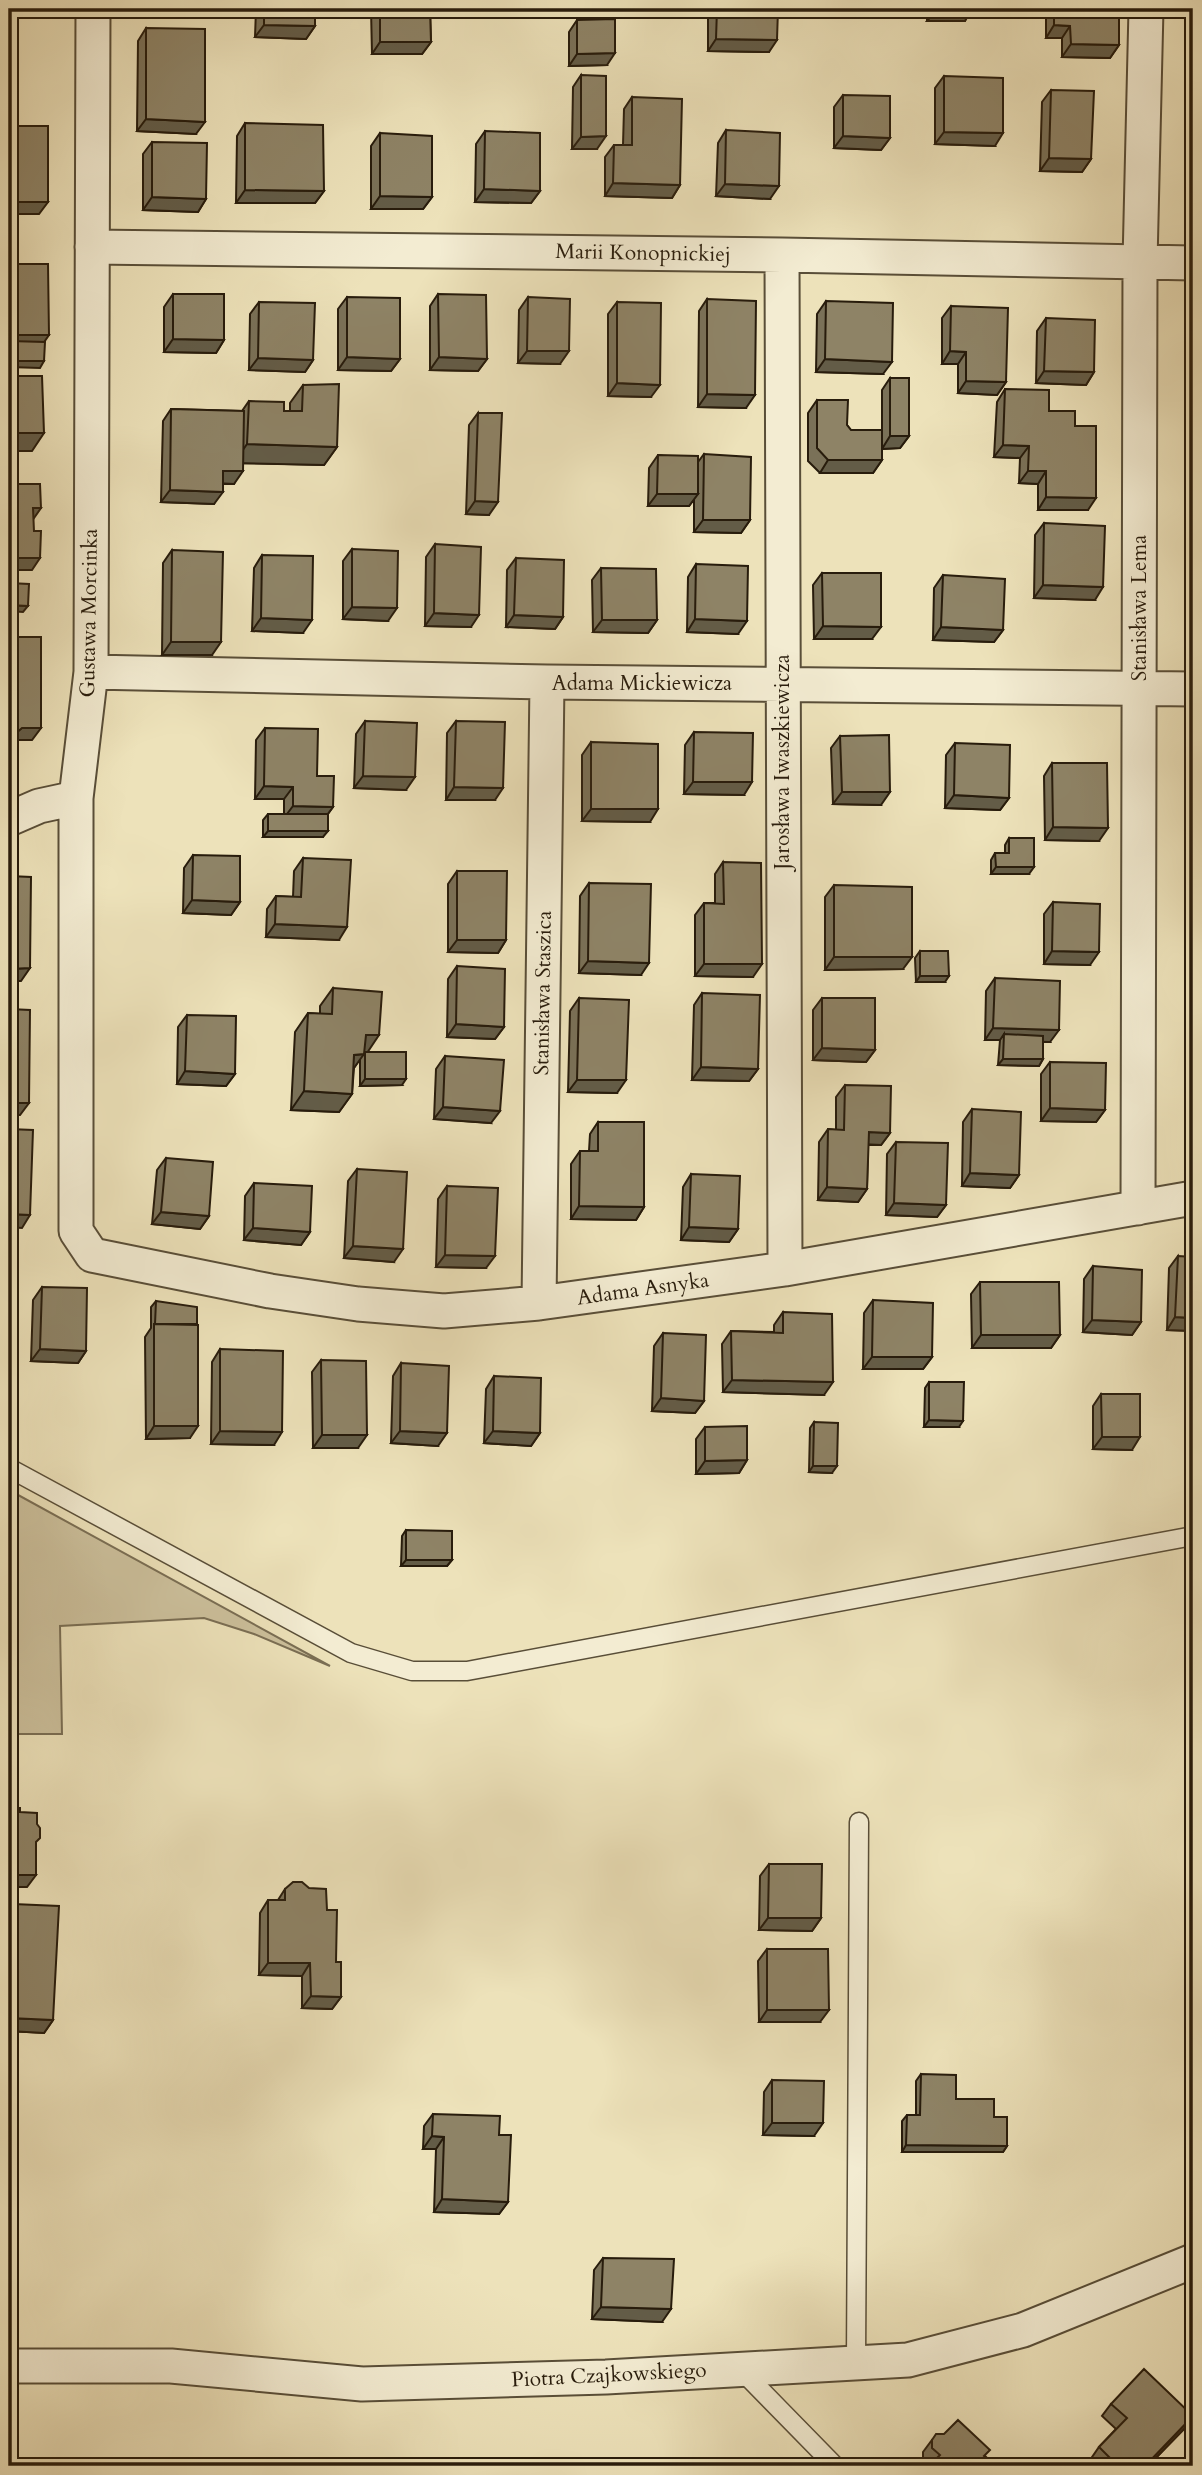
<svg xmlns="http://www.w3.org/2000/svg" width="1202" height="2475" font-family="Cardo,serif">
<rect width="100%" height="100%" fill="#ede2ba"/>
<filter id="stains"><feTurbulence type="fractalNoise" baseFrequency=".00286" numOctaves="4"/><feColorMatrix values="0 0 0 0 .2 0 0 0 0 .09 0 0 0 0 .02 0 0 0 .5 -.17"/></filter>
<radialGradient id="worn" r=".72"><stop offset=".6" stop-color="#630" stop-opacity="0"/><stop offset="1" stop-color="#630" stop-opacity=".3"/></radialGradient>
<path fill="#ccc09c" stroke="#7a6e54" stroke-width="2" d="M9 1490 330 1666 254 1634 204 1618 60 1626 62 1734H9Z"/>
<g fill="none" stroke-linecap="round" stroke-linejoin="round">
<defs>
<path id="service" d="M9 1468 351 1653 412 1671H467L1193 1536
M856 2363 859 1822
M740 2369 835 2466"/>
<path id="minor" d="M93 9 91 672 76 798V1231L92 1255 270 1291 358 1304 444 1311 539 1303 785 1269 1193 1198
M92 247 782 255 1193 263
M782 255 785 1269
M91 672 547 682 1193 689
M9 819 39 806 76 798
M1138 1208 1140 262 1146 9
M539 1303 547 682
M9 2366H171L362 2384 606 2377 908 2360 1023 2330 1193 2261"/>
</defs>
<use href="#service" stroke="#594e38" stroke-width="21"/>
<use href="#minor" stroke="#594e38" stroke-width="37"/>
<use href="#service" stroke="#f3ecd2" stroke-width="18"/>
<use href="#minor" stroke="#f3ecd2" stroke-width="33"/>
</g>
<path fill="#7a7158" stroke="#281c0c" stroke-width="2" d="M256 9H315V26L306 39 255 37Z
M371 9H430L431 42 422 54H372Z
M708 9H778L769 52 708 51Z
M927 9H969L965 21H927Z
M1046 9H1119V45L1110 58 1062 57V38H1046Z
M577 20 607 65 569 66V32Z
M146 28 196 134 137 131 138 41Z
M581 75 597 149H572L573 87Z
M944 76 995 146 935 144V88Z
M1051 90 1091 159 1082 172 1040 171 1042 102Z
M843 95 890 138 881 150 834 148V107Z
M632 97 680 185 672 198 605 196V157L614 145H623L624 109Z
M245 123 324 191 315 203H236L237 136Z
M726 130 770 199 716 196 718 143Z
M485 131 540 191 531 203 475 202 476 144Z
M380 133 432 197 423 209H371V146Z
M152 142 206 199 198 212 143 210V154Z
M173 294 224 340 216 353 164 352V307Z
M438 294 487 359 478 371 430 370V306Z
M347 297 400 359 391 371 338 370V309Z
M528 297 560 364 518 363 519 310Z
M707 299 746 408 698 407 699 311Z
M826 301 883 374 816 372 817 314Z
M259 302 313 360 305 372 249 370 250 314Z
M617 302 651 397 608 396V314Z
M951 306 1006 382 997 395 958 393V364H942V318Z
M1046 318 1094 372 1086 385 1036 383 1037 331Z
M890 378 909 436 900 448 882 449V460L873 473H820L808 461V413L817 400 847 425 851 430H882V390Z
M303 385 337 447 324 465 243 463 234 484H223L214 504 161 502 163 421 171 409 242 411 249 401 284 411H290V403Z
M1005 389 1075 426 1088 510H1038V484L1019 483 1020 458 994 457 997 402Z
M478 413 489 515 466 514 469 425Z
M704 454 750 520 741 533 694 532V499L689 506H648L649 468 658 455 698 462Z
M1044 523 1095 600 1034 598 1035 535Z
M435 544 471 627 425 626 426 557Z
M352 549 388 621 343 619V561Z
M172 550 212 655H162L163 563Z
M262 555 303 633 252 631 254 568Z
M516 558 563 617 555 629 506 627 507 570Z
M696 564 738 634 687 632 688 577Z
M601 568 657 620 648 633 593 632 592 580Z
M822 573 872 639H814L813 585Z
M943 575 1003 630 994 642 933 640 934 588Z
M365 721 406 790 354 788 356 734Z
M456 721 495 800H446L447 733Z
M265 728 317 776 333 807 328 814 323 837H263V820L268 814H284V799H255L256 740Z
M694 732 744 795 684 794 685 745Z
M840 736 881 805 833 804 831 748Z
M591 742 650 822 582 821V755Z
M955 743 1009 798 1000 810 945 808 946 755Z
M1052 763 1099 841 1045 840 1044 776Z
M1009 838 1029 874H991V860L995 853H1005V845Z
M193 855 240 902 231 915 183 913 184 868Z
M303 858 339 940 266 937 267 909 276 896 293 897 294 871Z
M723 862 753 977 695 976V915L704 903H715V874Z
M457 871 506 940 498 953 448 952V884Z
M589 883 641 975 579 973 580 896Z
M834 885 903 969 825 970V897Z
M1053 902 1090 965 1044 964V914Z
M920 951 945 982H916L915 958Z
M457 966 504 1027 495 1039 447 1037 448 979Z
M995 978 1050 1042H1043V1059L1039 1066 998 1065 1000 1040H985L986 991Z
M333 988 367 1052 402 1085 360 1086V1059L354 1068 352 1094 339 1112 291 1110 295 1032 308 1013 320 1014V1006Z
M702 993 758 1069 749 1081 692 1080 694 1005Z
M579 998 617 1093 568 1092 570 1011Z
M822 998 875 1050 866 1062 813 1060V1010Z
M187 1015 235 1074 226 1086 177 1084 178 1027Z
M1193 1037V1132H1191L1193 1038Z
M445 1056 491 1123 434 1119 436 1069Z
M1050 1062 1105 1110 1096 1122 1041 1121V1074Z
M845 1085 890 1133 881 1145H868L867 1189 858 1202 818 1200 819 1142 828 1129 836 1130V1097Z
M972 1109 1019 1175 1010 1188 962 1186 963 1122Z
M598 1122 644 1207 636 1220 571 1219V1164L580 1151H589L590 1134Z
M896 1142 946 1205 937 1217 886 1215 887 1154Z
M166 1158 209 1216 200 1229 152 1224 157 1170Z
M357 1169 394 1262 344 1258 348 1181Z
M691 1174 738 1229 729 1242 681 1240 683 1187Z
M254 1183 310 1232 301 1245 244 1240 245 1196Z
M447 1186 486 1268 436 1267 438 1199Z
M1178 1256 1193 1331 1167 1330 1169 1268Z
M1093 1266 1141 1322 1132 1335 1083 1332 1084 1279Z
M980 1282 1060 1335 1051 1348H972L971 1294Z
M42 1287 86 1351 78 1363 31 1361 33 1300Z
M873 1300 932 1357 923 1369H863L864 1313Z
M156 1301 197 1325 190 1438 146 1439 145 1337 151 1328V1307Z
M783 1312 824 1395 723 1392 722 1344 731 1331 774 1332V1325Z
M663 1333 704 1401 695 1413 652 1411 654 1346Z
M220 1349 274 1445 211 1444 212 1362Z
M321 1360 358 1448H313L312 1372Z
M401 1363 438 1446 391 1443 393 1376Z
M494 1376 540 1433 531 1446 484 1443 486 1389Z
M929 1382 959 1427H924L925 1388Z
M1101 1394 1132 1450 1093 1449V1406Z
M814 1422 832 1473 809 1472 810 1428Z
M705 1427 747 1460 739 1473 696 1474V1439Z
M406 1530 452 1560 447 1566H401L402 1536Z
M769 1864 821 1918 812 1931 759 1930 760 1876Z
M285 1889 327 1910 336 1962 341 1997 332 2009 302 2008V1976L259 1975 260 1913 268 1900H278Z
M13 1904 53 2020 44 2033 9 2031V1911Z
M767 1949 820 2022H759L758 1961Z
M921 2074 956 2099 994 2117 1007 2146 1003 2152H902V2121L907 2115H916V2081Z
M772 2080 814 2136 763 2135 764 2092Z
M433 2114 499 2135 508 2202 499 2214 434 2212 436 2149H423L424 2126Z
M603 2258 662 2322 592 2319 594 2270Z
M1111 2404 1184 2429 1148 2466H1097L1090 2460 1099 2447 1116 2429 1102 2416Z
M932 2440 985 2456 995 2466H929L923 2460V2452Z"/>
<path fill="#635c47" stroke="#281c0c" stroke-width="2" d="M969 14 965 21H927L932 15Z
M264 25 315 26 306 39 255 37Z
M1054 25 1070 26 1062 38H1046Z
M716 39 777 40 769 52 708 51Z
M380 42H431L422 54H372Z
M1071 44 1119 45 1110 58 1062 57Z
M615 53 607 65 569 66 577 54Z
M146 119 205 122 196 134 137 131Z
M944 132 1003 133 995 146 935 144Z
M606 136 597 149H572L581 137Z
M843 136 890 138 881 150 834 148Z
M1049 158 1091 159 1082 172 1040 171Z
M613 183 680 185 672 198 605 196Z
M725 184 779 186 770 199 716 196Z
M484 189 540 191 531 203 475 202Z
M245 190 324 191 315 203H236Z
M380 196 432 197 423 209H371Z
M152 197 206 199 198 212 143 210Z
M9 202H48L39 214H9Z
M9 335H49L40 348H9Z
M173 339 224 340 216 353 164 352Z
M527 351H569L560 364 518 363Z
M950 351 966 352 958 364H942Z
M347 357 400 359 391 371 338 370Z
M439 357 487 359 478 371 430 370Z
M258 358 313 360 305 372 249 370Z
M825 359 892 362 883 374 816 372Z
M9 361H44L40 368 9 367Z
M1044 371 1094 372 1086 385 1036 383Z
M966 381 1006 382 997 395 958 393Z
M617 383 660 385 651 397 608 396Z
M707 394 755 395 746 408 698 407Z
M9 433H44L32 451H9Z
M890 436H909L900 448 882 449Z
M247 444 337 447 324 465 234 463Z
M1003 445 1029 446 1020 458 994 457Z
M828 460H882L873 473H820Z
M223 471H243L234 484 214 483Z
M1028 471H1046L1038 484 1019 483Z
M170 490 223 492 214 504 161 502Z
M657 494H698L689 506H648Z
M1046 497 1096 498 1088 510H1038Z
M475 501 498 502 489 515 466 514Z
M33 508H41L32 521Z
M703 520H750L741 533 694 532Z
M9 558H40L32 570H9Z
M1043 585 1103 587 1095 600 1034 598Z
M9 605 28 606 23 612 9 611Z
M352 607 397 608 388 621 343 619Z
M434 613 479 615 471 627 425 626Z
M514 615 563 617 555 629 506 627Z
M261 618 312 620 303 633 252 631Z
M695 619 747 621 738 634 687 632Z
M602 620H657L648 633 593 632Z
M823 626 881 627 872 639H814Z
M941 627 1003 630 994 642 933 640Z
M171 642H221L212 655H162Z
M22 728H41L32 740H14L9 745V736Z
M363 776 415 777 406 790 354 788Z
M693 782H752L744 795 684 794Z
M264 786 293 787 284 799H255Z
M454 787 503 788 495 800H446Z
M842 792H890L881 805 833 804Z
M954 795 1009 798 1000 810 945 808Z
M293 806 333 807 324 819 284 818Z
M591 809H658L650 822 582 821Z
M1053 827 1108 828 1099 841 1045 840Z
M268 831H328L323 837H263Z
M996 867H1034L1029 874H991Z
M192 900 240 902 231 915 183 913Z
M275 924 347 927 339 940 266 937Z
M457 940H506L498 953 448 952Z
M1052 951 1099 952 1090 965 1044 964Z
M834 957H912L903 969 825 970Z
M588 961 649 963 641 975 579 973Z
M704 964H762L753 977 695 976Z
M30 968 21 981H9V969Z
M920 976H949L945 982H916Z
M456 1024 504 1027 495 1039 447 1037Z
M993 1028 1059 1030 1050 1042 1004 1041V1034L1000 1040H985Z
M366 1035H379L367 1053H353Z
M822 1048 875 1050 866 1062 813 1060Z
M364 1054 351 1072 354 1055Z
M1003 1059H1043L1039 1066 998 1065Z
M701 1067 758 1069 749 1081 692 1080Z
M185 1071 235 1074 226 1086 177 1084Z
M365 1079H406L402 1085 360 1086Z
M577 1080H626L617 1093 568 1092Z
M304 1091 352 1094 339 1112 291 1110Z
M9 1103H29L20 1115H9Z
M443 1107 500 1111 491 1123 434 1119Z
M1050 1108 1105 1110 1096 1122 1041 1121Z
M869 1132 890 1133 881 1145 860 1144Z
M970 1173 1019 1175 1010 1188 962 1186Z
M827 1187 867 1189 858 1202 818 1200Z
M894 1203 946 1205 937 1217 886 1215Z
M579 1206 644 1207 636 1220 571 1219Z
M161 1212 209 1216 200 1229 152 1224Z
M9 1214 30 1215 22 1228 9 1227Z
M689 1227 738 1229 729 1242 681 1240Z
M253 1228 310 1232 301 1245 244 1240Z
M353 1246 403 1249 394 1262 344 1258Z
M445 1255 495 1256 486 1268 436 1267Z
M9 1301H16L9 1312Z
M1175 1317 1193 1318V1331L1167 1330Z
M1092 1320 1141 1322 1132 1335 1083 1332Z
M981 1335H1060L1051 1348H972Z
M40 1349 86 1351 78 1363 31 1361Z
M872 1357H932L923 1369H863Z
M732 1380 833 1382 824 1395 723 1392Z
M661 1398 704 1401 695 1413 652 1411Z
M929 1420 963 1421 959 1427H924Z
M154 1426H198L190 1438 146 1439Z
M220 1431 282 1432 274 1445 211 1444Z
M400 1431 447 1433 438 1446 391 1443Z
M493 1431 540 1433 531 1446 484 1443Z
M322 1435H367L358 1448H313Z
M1102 1437H1140L1132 1450 1093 1449Z
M747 1460 739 1473 696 1474 705 1461Z
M813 1466H837L832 1473 809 1472Z
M406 1560H452L447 1566H401Z
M9 1875H36L27 1887H9Z
M768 1918H821L812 1931 759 1930Z
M268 1963H310L302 1976 259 1975Z
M311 1996 341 1997 332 2009 302 2008Z
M767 2010H829L820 2022H759Z
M9 2018 53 2020 44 2033 9 2031Z
M772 2123H823L814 2136 763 2135Z
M432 2136 444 2137 436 2149H423Z
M906 2145 1007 2146 1003 2152H902Z
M442 2199 508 2202 499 2214 434 2212Z
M601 2307 671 2309 662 2322 592 2319Z
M1193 2416 1184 2429 1148 2466H1145Z"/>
<path fill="#8e8366" stroke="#281c0c" stroke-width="2" d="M264 9H315V26L264 25Z
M380 9H430L431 42H380Z
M717 9H778L777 40 716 39Z
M932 9H969V14L932 15Z
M1054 9H1119V45L1071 44 1070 26 1054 25Z
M615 19V53L577 54V20Z
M146 28 205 29V122L146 119Z
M581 75 606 76V136L581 137Z
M944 76 1003 78V133L944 132Z
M1051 90 1094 91 1091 159 1049 158Z
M843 95 890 96V138L843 136Z
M632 97 682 99 680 185 613 183 614 145H632Z
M245 123 323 125 324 191 245 190Z
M9 126H48V202H9Z
M726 130 780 133 779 186 725 184Z
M485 131 540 133V191L484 189Z
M380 133 432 136V197L380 196Z
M152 142 207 143 206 199 152 197Z
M9 264H48L49 335H9Z
M173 294H224V340L173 339Z
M438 294 486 295 487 359 439 357Z
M347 297 400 298V359L347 357Z
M528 297 570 299 569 351H527Z
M707 299 756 301 755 395 707 394Z
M826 301 893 303 892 362 825 359Z
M259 302 315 303 313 360 258 358Z
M617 302 661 303 660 385 617 383Z
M951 306 1008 308 1006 382 966 381V352L950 351Z
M1046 318 1095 320 1094 372 1044 371Z
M9 341 45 342 44 361H9Z
M9 376H42L44 433H9Z
M890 378H909V436H890Z
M339 384 337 447 247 444 249 401 284 402V411H302L303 385Z
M1005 389 1049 390V411H1075V426H1096V498L1046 497V471H1028L1029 446 1003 445Z
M817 400H848L847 425 851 430H882V460H828L817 448Z
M171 409 244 411 243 471H223V492L170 490Z
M478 413H502L498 502 475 501Z
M704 454 751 457 750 520H703Z
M658 455 698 456V494H657Z
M9 484H40L41 508H33L34 531H41L40 558H9Z
M1044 523 1105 526 1103 587 1043 585Z
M435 544 481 547 479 615 434 613Z
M352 549 398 551 397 608 352 607Z
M172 550 223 552 221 642H171Z
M262 555 313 556 312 620 261 618Z
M516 558 564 560 563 617 514 615Z
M696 564 748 566 747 621 695 619Z
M601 568 656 569 657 620H602Z
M822 573H881V627L823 626Z
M943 575 1005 579 1003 630 941 627Z
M9 583 29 584 28 606 9 605Z
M9 637H41V728H22L14 735 9 736Z
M365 721 417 723 415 777 363 776Z
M456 721 505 722 503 788 454 787Z
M265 728 318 729 317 776H334L333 807 293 806V787L264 786Z
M694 732 753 733 752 782H693Z
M889 735 890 792H842L840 736Z
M591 742 658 744V809H591Z
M955 743 1010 745 1009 798 954 795Z
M1052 763H1107L1108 828 1053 827Z
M268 814H328V831H268Z
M1009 838H1034V867H996L995 853H1009Z
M193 855 240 856V902L192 900Z
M303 858 351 860 347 927 275 924 276 896 301 897Z
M723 862 761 863 762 964H704V903L724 904Z
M457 871H507L506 940H457Z
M9 876 31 877 30 968 9 969Z
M589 883 651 884 649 963 588 961Z
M834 885 912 887V957H834Z
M1053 902 1100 904 1099 952 1052 951Z
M920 951H948L949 976H920Z
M457 966 505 969 504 1027 456 1024Z
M995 978 1060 981 1059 1030 993 1028Z
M333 988 382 992 379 1035H366L364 1054 354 1055 352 1094 304 1091 308 1013 332 1014Z
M702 993 760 995 758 1069 701 1067Z
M579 998 629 1000 626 1080H577Z
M822 998H875V1050L822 1048Z
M9 1009 30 1010 29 1103H9Z
M187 1015 236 1016 235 1074 185 1071Z
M1004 1034 1043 1036V1059H1003Z
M365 1052H406V1079H365Z
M445 1056 504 1060 500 1111 443 1107Z
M1050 1062 1106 1063 1105 1110 1050 1108Z
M845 1085 891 1086 890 1133 869 1132 867 1189 827 1187 828 1129 844 1130Z
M972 1109 1021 1112 1019 1175 970 1173Z
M598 1122H644V1207L579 1206 580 1151H598Z
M9 1129 33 1130 30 1215 9 1214Z
M896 1142 948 1143 946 1205 894 1203Z
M166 1158 213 1162 209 1216 161 1212Z
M357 1169 407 1172 403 1249 353 1246Z
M691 1174 740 1176 738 1229 689 1227Z
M254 1183 312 1186 310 1232 253 1228Z
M447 1186 498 1188 495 1256 445 1255Z
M9 1240H16V1301H9Z
M1178 1256 1193 1257V1318L1175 1317Z
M1093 1266 1142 1270 1141 1322 1092 1320Z
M980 1282H1059L1060 1335H981Z
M42 1287 87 1288 86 1351 40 1349Z
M873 1300 933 1303 932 1357H872Z
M156 1301 197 1307V1324H155Z
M783 1312 832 1314 833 1382 732 1380 731 1331 783 1333Z
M154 1324 198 1325V1426H154Z
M663 1333 706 1335 704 1401 661 1398Z
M220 1349 283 1351 282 1432 220 1431Z
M321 1360 366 1361 367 1435H322Z
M401 1363 449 1366 447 1433 400 1431Z
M494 1376 541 1378 540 1433 493 1431Z
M929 1382H964L963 1421 929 1420Z
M1101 1394H1140V1437H1102Z
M814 1422 838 1423 837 1466H813Z
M747 1426V1460L705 1461V1427Z
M406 1530 452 1531V1560H406Z
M9 1808H20V1812L37 1813V1824L40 1828V1838L36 1842V1875H9Z
M769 1864H822L821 1918H768Z
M293 1882H302L309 1888 326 1889 327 1910H337L336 1962H341V1997L311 1996 310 1963H268V1900H285V1889Z
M13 1904 59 1906 53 2020 9 2018V1934H11Z
M767 1949H828L829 2010H767Z
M921 2074 956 2075V2099H994V2117H1007V2146L906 2145 907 2115H920Z
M772 2080 824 2081 823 2123H772Z
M433 2114 500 2116 499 2135H511L508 2202 442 2199 444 2137 432 2136Z
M603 2258 674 2259 671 2309 601 2307Z
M1144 2369 1193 2416 1145 2466H1118L1099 2447 1127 2418 1111 2404Z
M958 2420 990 2450 984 2456 995 2466H933L931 2464 940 2455 932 2448V2440L936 2434H944Z"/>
<g text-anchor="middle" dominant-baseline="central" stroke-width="5" stroke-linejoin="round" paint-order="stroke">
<g font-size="21" fill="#281c0c" stroke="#f3ecd2">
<text transform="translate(643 253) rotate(1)">Marii Konopnickiej</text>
<text transform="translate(1139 608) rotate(-90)">Stanisława Lema</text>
<text transform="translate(89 613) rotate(-89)">Gustawa Morcinka</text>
<text x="642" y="683">Adama Mickiewicza</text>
<text transform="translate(782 762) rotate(-90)">Jarosława Iwaszkiewicza</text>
<text transform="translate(543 993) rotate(-89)">Stanisława Staszica</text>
<text transform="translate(643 1289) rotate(-8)">Adama Asnyka</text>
<text transform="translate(609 2375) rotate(-3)">Piotra Czajkowskiego</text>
</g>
</g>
<rect width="1202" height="2475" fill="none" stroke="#ede2ba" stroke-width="35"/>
<rect x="10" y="10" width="1181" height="2454" fill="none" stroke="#281c0c" stroke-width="3.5"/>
<rect x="18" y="18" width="1167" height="2440" fill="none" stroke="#281c0c" stroke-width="2"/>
<rect width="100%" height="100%" filter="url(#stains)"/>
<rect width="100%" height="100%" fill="url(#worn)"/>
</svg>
